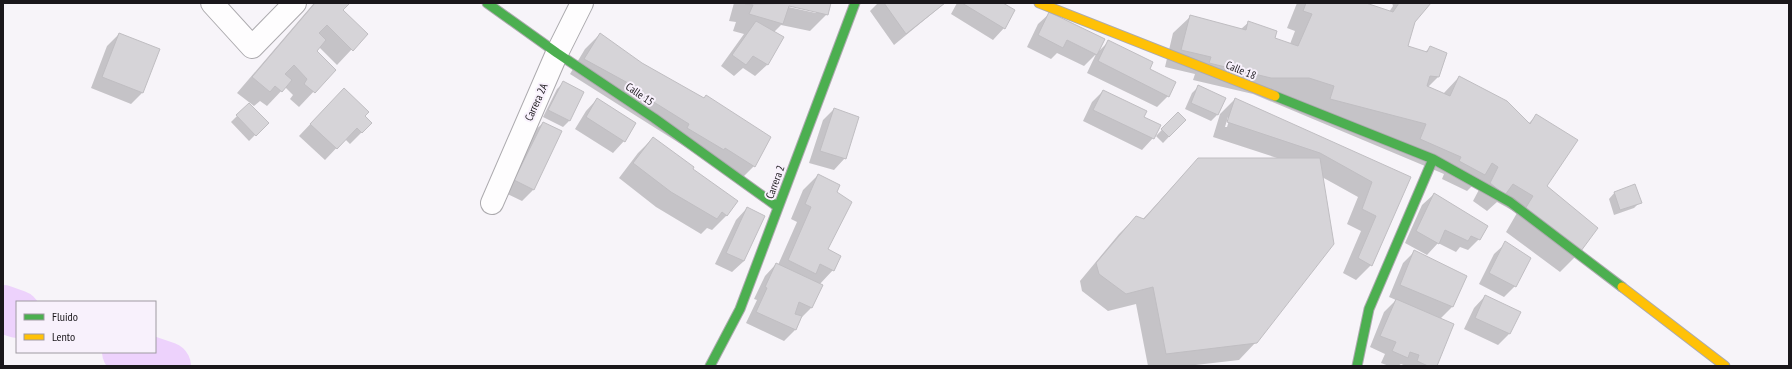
<svg xmlns="http://www.w3.org/2000/svg" width="1792" height="369" font-family="'PT Sans Narrow',sans-serif">
<rect width="100%" height="100%" fill="#f7f4f9"/>
<path fill="#0003" fill-rule="evenodd" d="M314 3H349L342 10 366 34 337 65 319 47 316 51 334 70 299 107 290 99 293 95 285 87 267 106 260 101 254 106 237 93Z
M734 3H830L827 14 810 31 781 25 774 32 783 37 767 65 755 76 743 68 734 76 721 66 744 34 733 31 736 22 729 21ZM785 4 816 11V13L784 6Z
M878 3H945L894 45 870 11Z
M957 3H1001L1004 28 993 40 951 14Z
M1297 3H1363L1389 12 1393 6 1392 3H1430L1414 22 1407 46 1425 52 1430 48 1438 77 1428 87 1443 94 1459 77 1528 124 1536 116 1546 186 1577 255 1560 272 1506 232 1517 213 1497 202 1487 211 1473 201 1482 184 1477 181 1467 191 1442 179 1444 174 1253 94 1193 80 1195 74 1165 67 1173 33 1191 16 1241 29 1249 22 1274 38 1290 44 1295 31 1287 28Z
M1050 13 1097 53 1109 41 1148 70 1168 96 1157 107 1087 73 1096 54 1084 66 1057 53 1051 59 1027 47 1038 24Z
M119 34 159 50 142 93 131 104 91 88 107 46Z
M600 34 642 64 703 99 706 96 754 166 739 181 570 74 585 49Z
M563 83 583 93 569 121 563 127 543 117 557 89Z
M1199 86 1217 115 1211 121 1185 109 1192 93Z
M1103 91 1143 118 1153 138 1142 150 1083 121 1092 102Z
M597 99 624 141 613 153 575 129 586 111Z
M1235 99 1409 178 1371 265 1356 280 1343 273 1361 231 1347 224 1358 197 1322 177 1256 342 1239 360 1187 366H1148L1136 304 1108 311 1082 291 1080 281 1119 234 1136 217 1142 220 1198 159 1277 158 1213 137 1220 114ZM1228 117H1230L1227 127H1225Z
M332 101 371 123 350 144 345 139 325 160 299 136Z
M249 104 267 123 249 141 231 122Z
M834 109 845 158 834 170 809 163 823 120Z
M1178 113 1185 120 1163 143 1156 136Z
M543 123 533 190 522 201 503 192 531 134Z
M653 138 691 169 727 215 712 230 707 228 701 234 656 207 619 178 638 153Z
M818 175 835 193 827 249 833 270 819 285 821 286 811 308 800 319 796 329 784 341 746 323 757 300 754 299 765 276 776 264 778 265 797 222 791 219 803 190Z
M1615 192 1640 202 1634 208 1614 215 1609 199Z
M1434 194 1479 239 1468 250 1460 247 1456 252 1438 243 1427 255 1405 243 1422 205Z
M747 208 744 261 732 272 715 264 736 220Z
M1506 243 1515 286 1504 297 1479 284 1494 254Z
M1414 252 1466 277 1452 307 1440 319 1436 366H1406L1401 364 1398 366H1389L1381 363 1385 354 1370 347 1384 312 1396 300 1389 297 1403 263Z
M1485 296 1519 312 1509 334 1498 345 1464 329 1474 308Z"/>
<g fill="none" stroke-linecap="round" stroke-linejoin="round">
<path stroke="#edd2fc" stroke-width="48" d="M3 309 17 314
M126 352 167 366"/>
</g>
<path fill="#d6d4d8" stroke="#c0bec2" d="M315 3H350L343 10 368 34 353 51 327 25 319 33 326 40 317 51 336 70 315 93 304 84 307 79 294 65 285 74 292 80 282 92 275 86 270 92 252 77Z
M831 3 828 15 789 6 783 24 749 14 753 5 745 4Z
M884 3H945L906 34Z
M962 3H1003L1015 10 1005 29Z
M1306 3H1366L1393 12 1399 3H1431L1415 22 1408 46 1427 52 1430 46 1447 53 1439 77 1430 76 1427 86 1450 96 1459 76 1507 101 1530 124 1536 114 1578 140 1547 186 1598 228 1578 255 1522 214 1533 196 1513 184 1505 195 1490 183 1498 167 1492 163 1485 175 1459 161 1461 157 1420 139 1426 124 1330 99 1334 86 1309 78H1271L1209 63 1211 57 1181 50 1190 15 1246 30 1248 21 1277 31 1275 38 1298 46 1312 14 1303 11Z
M1049 12 1105 39 1097 55 1067 40 1063 48 1038 35Z
M756 21 784 37 768 65 753 56 746 65 732 55Z
M119 33 160 49 143 93 102 77Z
M600 33 642 63 704 98 706 95 771 137 755 167 725 148 724 150 687 128 689 124 628 86V83L584 59Z
M1108 40 1153 62 1150 69 1176 82 1169 97 1098 61Z
M563 81 584 92 570 121 548 110Z
M1198 85 1226 98 1218 115 1191 103Z
M344 88 369 112 365 116 372 123 362 133 357 128 337 149 310 124Z
M1103 90 1147 111 1144 117 1161 125 1154 139 1093 110Z
M597 98 636 123 625 142 586 117Z
M1235 98 1411 177 1372 266 1358 258 1376 216 1362 209 1372 182 1320 153 1227 122Z
M249 103 269 123 256 136 236 115Z
M834 108 859 117 846 159 820 151Z
M1178 112 1186 120 1169 137 1161 129Z
M543 122 562 131 534 190 514 180Z
M653 137 694 167 693 169 738 201 727 216 722 212 717 219 671 192 633 163Z
M1198 158H1320L1334 244 1257 343 1166 354 1153 287 1126 294 1099 274 1096 263 1136 216 1144 219Z
M818 174 840 185 837 192 852 202 828 249 841 256 834 271 820 264 816 274 788 260 811 207 805 204Z
M1635 184 1642 203 1620 210 1614 192Z
M1434 193 1488 226 1480 240 1471 236 1468 241 1445 230 1439 244 1416 231Z
M747 207 765 216 744 261 726 253Z
M1505 241 1531 258 1516 287 1489 273Z
M1414 250 1467 276 1453 307 1400 285Z
M776 263 823 285 812 308 799 302 795 314 802 316 796 330 756 312 767 288 765 287Z
M1485 295 1521 312 1510 334 1475 318Z
M1396 299 1454 324 1437 366H1428L1417 361 1419 355 1410 352 1408 358 1392 351 1396 342 1380 336Z"/>
<g fill="none" stroke-linecap="round" stroke-linejoin="round">
<defs>
<path id="street" d="M212 3 252 47 295 3
M492 203 557 53 582 3"/>
<path id="fast" d="M487 3 557 53 654 118 778 207
M1275 96 1433 159 1510 202 1622 287
M710 366 740 309 855 3
M1357 366 1369 309 1433 159"/>
<path id="slow" d="M1039 3 1275 96
M1622 287 1725 366"/>
</defs>
<use href="#street" stroke="#acaaae" stroke-width="24"/>
<use href="#fast" stroke="#acaaae" stroke-width="11"/>
<use href="#slow" stroke="#acaaae" stroke-width="11"/>
<use href="#street" stroke="#fefdfe" stroke-width="22"/>
<use href="#fast" stroke="#4caf50" stroke-width="9"/>
<use href="#slow" stroke="#ffc107" stroke-width="9"/>
</g>
<g text-anchor="middle" dominant-baseline="central" stroke-width="4" stroke-linejoin="round" paint-order="stroke">
<g font-size="11" fill="#1a171b" stroke="#f8f1fc">
<text transform="translate(1241 70) rotate(22)">Calle 18</text>
<text transform="translate(640 94) rotate(34)">Calle 15</text>
<text transform="translate(536 102) rotate(-66)">Carrera 2A</text>
<text transform="translate(775 182) rotate(-70)">Carrera 2</text>
</g>
</g>
<rect width="1792" height="369" fill="none" stroke="#1a171b" stroke-width="8"/>
<rect x="16" y="301" width="140" height="52" fill="#f8f1fc" stroke="#9f9aa2"/>
<rect x="24" y="314" width="20" height="6" fill="#4caf50" stroke="#9f9aa2"/>
<text x="52" y="321" font-size="12" fill="#1a171b">Fluido</text>
<rect x="24" y="334" width="20" height="6" fill="#ffc107" stroke="#9f9aa2"/>
<text x="52" y="341" font-size="12" fill="#1a171b">Lento</text>
</svg>
